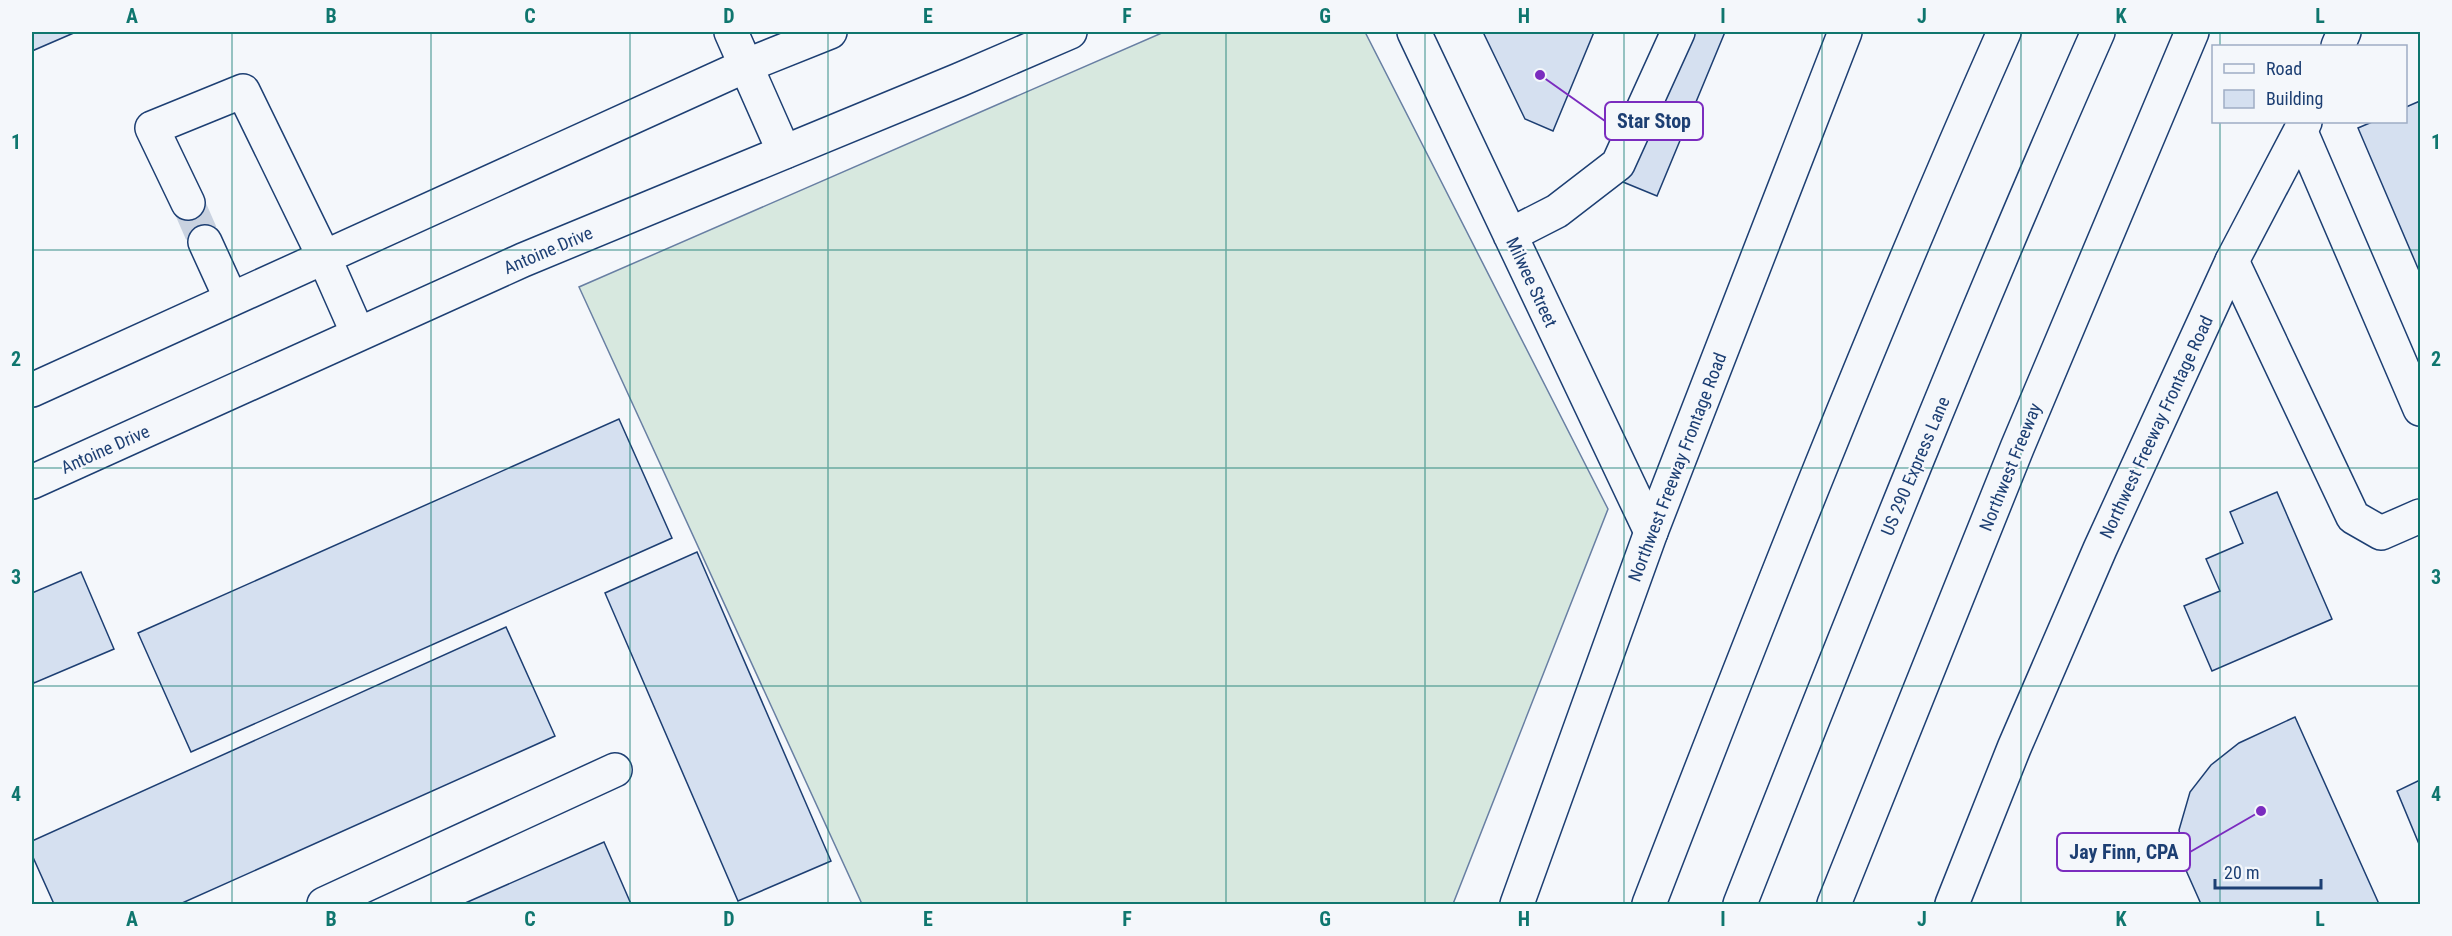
<svg xmlns="http://www.w3.org/2000/svg" width="2452" height="936" font-family="'Roboto Condensed',sans-serif">
<rect width="100%" height="100%" fill="#f4f7fb"/>
<path fill="#d7e8df" stroke="#687fa3" stroke-width="1.5" d="M1164 32H1365L1608 509 1453 904H862L579 287Z"/>
<path fill="#d5e0f0" stroke="#1d3f73" stroke-width="1.5" d="M32 32H76L32 51Z
M1483 32H1594L1553 131 1525 119Z
M1686 32H1725L1657 196 1623 182Z
M2420 101V273L2358 128 2372 122H2406V107Z
M619 419 672 538 191 752 138 633Z
M2277 492 2332 619 2212 671 2184 606 2220 591 2206 559 2243 543 2230 512Z
M697 552 831 861 738 901 605 593Z
M81 572 114 649 34 683 32 678V593Z
M506 627 555 736 180 904H54L32 855V841Z
M2295 717 2379 904H2201L2185 868 2179 830 2190 792 2211 765 2239 743Z
M2420 780V844H2419L2397 791Z
M604 842 631 904H463Z"/>
<g fill="none" stroke-linecap="round" stroke-linejoin="round">
<path stroke="#c9d2e0" stroke-width="33" stroke-dasharray="33 16" stroke-linecap="butt" d="M188 203 205 242"/>
<defs>
<path id="minor" d="M731 32 784 152
M1414 32 1651 532
M2301 132 2420 409
M188 203 152 128 243 91 324 257
M1510 235 1557 211 1618 164 1678 32
M205 242 231 299
M2232 261 2353 517 2381 533 2420 516
M324 904 615 770"/>
<path id="major" d="M2338 46 2344 32
M324 257 358 334
M32 390 745 66 830 32
M32 482 523 260 959 80 1070 32
M1517 904 1651 532 1845 32
M1952 904 2014 748 2100 549 2232 261 2305 122"/>
<path id="highway" d="M1649 904C1762 611 1877 319 2004 32
M1740 904C1855 612 1971 319 2098 32
M1834 904 2017 448 2192 32"/>
</defs>
<use href="#minor" stroke="#1d3f73" stroke-width="36"/>
<use href="#major" stroke="#1d3f73" stroke-width="36"/>
<use href="#highway" stroke="#1d3f73" stroke-width="36"/>
<use href="#minor" stroke="#f4f7fb" stroke-width="33"/>
<use href="#major" stroke="#f4f7fb" stroke-width="33"/>
<use href="#highway" stroke="#f4f7fb" stroke-width="33"/>
</g>
<path fill="none" stroke="#0f766e" stroke-width="1.5" stroke-opacity="0.55" d="M232 32V904M431 32V904M630 32V904M828 32V904M1027 32V904M1226 32V904M1425 32V904M1624 32V904M1822 32V904M2021 32V904M2220 32V46M2220 122V904M32 250H2420M32 468H2420M32 686H2420"/>
<g text-anchor="middle" dominant-baseline="central" stroke-width="4.5" stroke-linejoin="round" paint-order="stroke">
<g font-size="18" fill="#1d3f73" stroke="#f4f7fb">
<text transform="translate(548 250) rotate(-23)">Antoine Drive</text>
<text transform="translate(1532 282) rotate(65)">Milwee Street</text>
<text transform="translate(2156 427) rotate(-65)">Northwest Freeway Frontage Road</text>
<text transform="translate(105 449) rotate(-24)">Antoine Drive</text>
<text transform="translate(1915 466) rotate(-67)">US 290 Express Lane</text>
<text transform="translate(1677 467) rotate(-69)">Northwest Freeway Frontage Road</text>
<text transform="translate(2010 467) rotate(-68)">Northwest Freeway</text>
</g>
</g>
<path fill="none" stroke="#7b2cbf" stroke-width="2" d="M1540 75L1605 121M2261 811L2190 852"/>
<g fill="#7b2cbf" stroke="#f4f7fb" stroke-width="2">
<circle cx="1540" cy="75" r="6"/>
<circle cx="2261" cy="811" r="6"/>
</g>
<g fill="#f4f7fb" stroke="#7b2cbf" stroke-width="2">
<rect x="1605" y="102" width="98" height="38" rx="6"/>
<rect x="2057" y="833" width="133" height="38" rx="6"/>
</g>
<g font-size="20" text-anchor="middle" font-weight="bold" fill="#1d3f73">
<text x="1654" y="128">Star Stop</text>
<text x="2124" y="859">Jay Finn, CPA</text>
</g>
<rect width="2452" height="936" fill="none" stroke="#f4f7fb" stroke-width="66"/>
<rect x="2212" y="45" width="195" height="78" fill="#f4f7fb" stroke="#9eadc5" stroke-width="1.5"/>
<rect x="2224" y="64" width="30" height="9" fill="#f4f7fb" stroke="#9eadc5" stroke-width="1.5"/>
<text x="2266" y="75" font-size="18" fill="#1d3f73">Road</text>
<rect x="2224" y="90" width="30" height="18" fill="#d5e0f0" stroke="#9eadc5" stroke-width="1.5"/>
<text x="2266" y="105" font-size="18" fill="#1d3f73">Building</text>
<path d="M2215 879v9h106v-9" fill="none" stroke="#1d3f73" stroke-width="3"/>
<text x="2224" y="879" font-size="18" fill="#1d3f73" stroke="#f4f7fb" stroke-width="4.5" paint-order="stroke">20 m</text>
<rect x="33" y="33" width="2386" height="870" fill="none" stroke="#0f766e" stroke-width="2"/>
<g font-size="20" text-anchor="middle" font-weight="bold" fill="#0f766e">
<text x="132" y="23">A</text>
<text x="331" y="23">B</text>
<text x="530" y="23">C</text>
<text x="729" y="23">D</text>
<text x="928" y="23">E</text>
<text x="1127" y="23">F</text>
<text x="1325" y="23">G</text>
<text x="1524" y="23">H</text>
<text x="1723" y="23">I</text>
<text x="1922" y="23">J</text>
<text x="2121" y="23">K</text>
<text x="2320" y="23">L</text>
<text x="16" y="149">1</text>
<text x="2436" y="149">1</text>
<text x="16" y="366">2</text>
<text x="2436" y="366">2</text>
<text x="16" y="584">3</text>
<text x="2436" y="584">3</text>
<text x="16" y="801">4</text>
<text x="2436" y="801">4</text>
<text x="132" y="926">A</text>
<text x="331" y="926">B</text>
<text x="530" y="926">C</text>
<text x="729" y="926">D</text>
<text x="928" y="926">E</text>
<text x="1127" y="926">F</text>
<text x="1325" y="926">G</text>
<text x="1524" y="926">H</text>
<text x="1723" y="926">I</text>
<text x="1922" y="926">J</text>
<text x="2121" y="926">K</text>
<text x="2320" y="926">L</text>
</g>
</svg>
